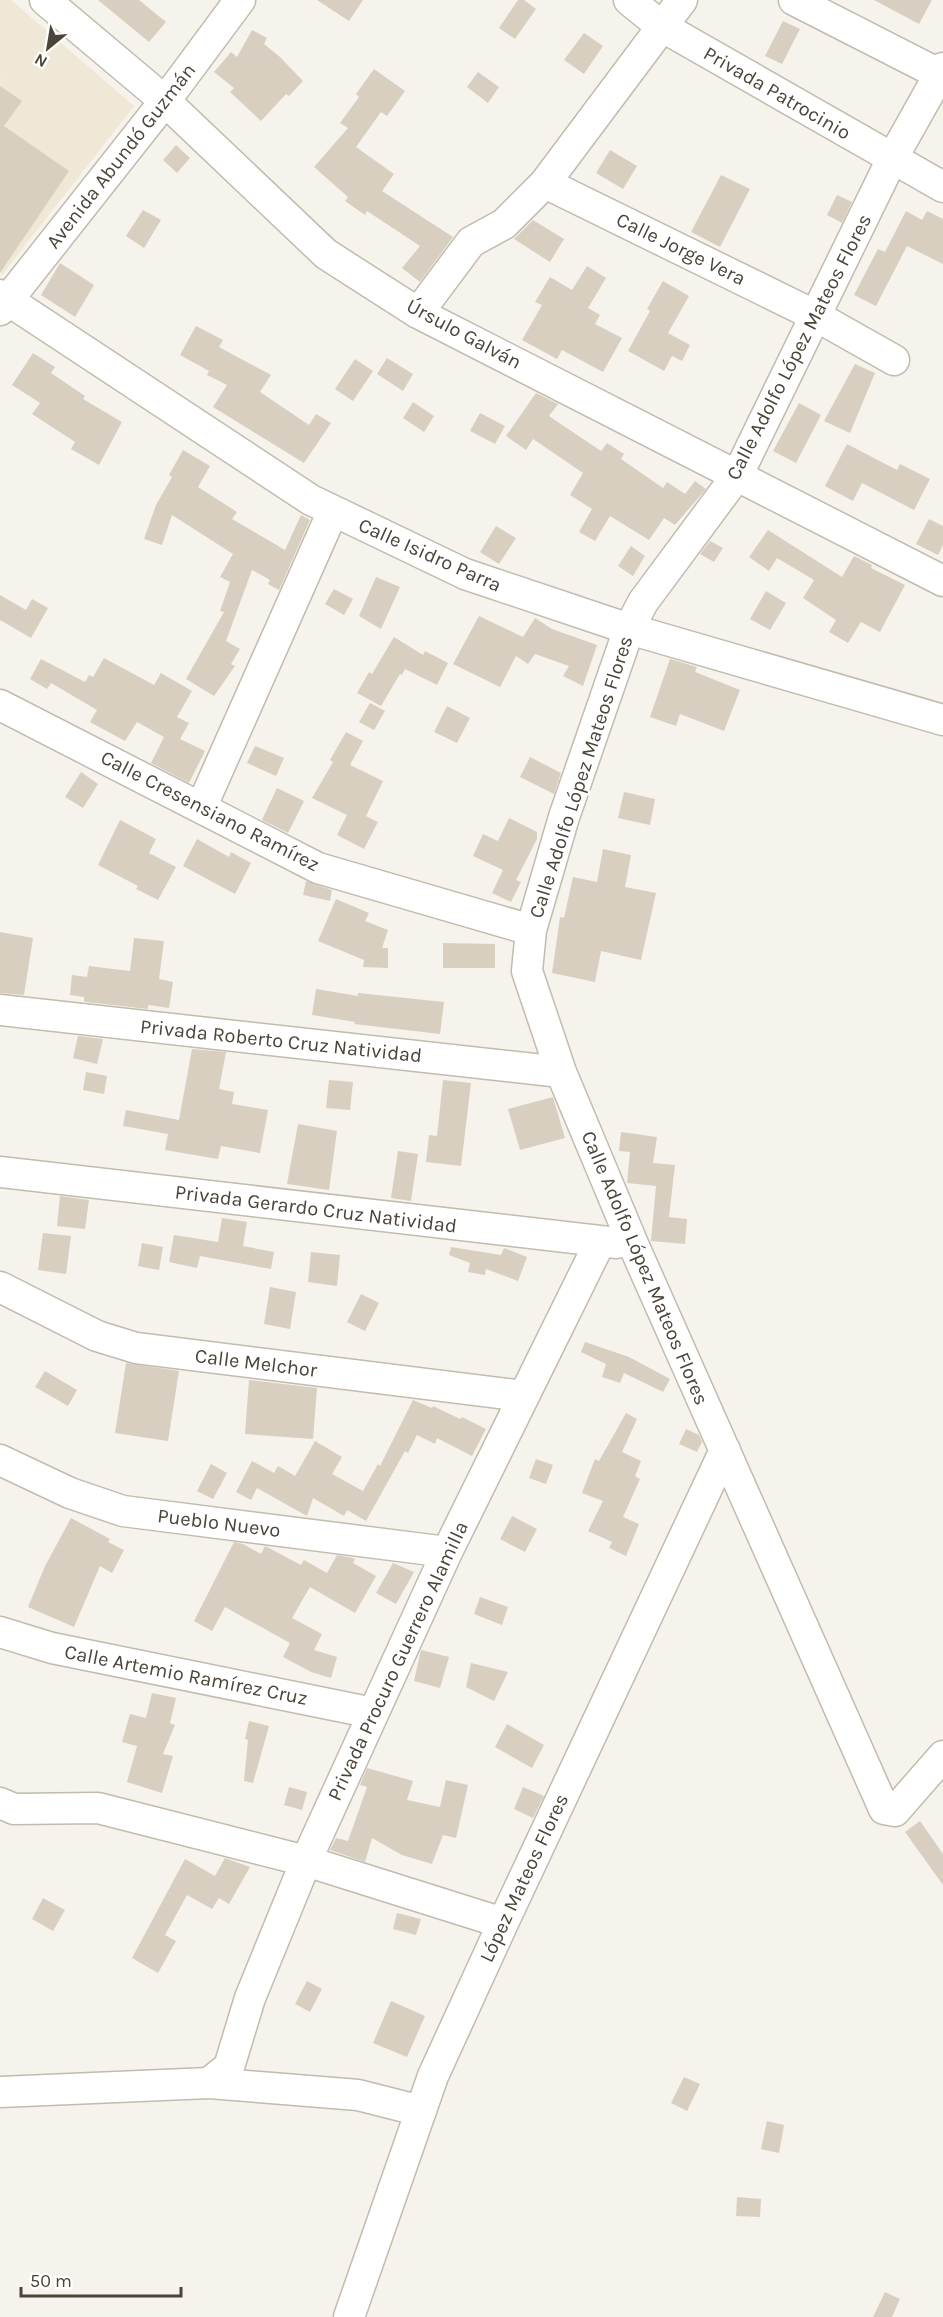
<svg xmlns="http://www.w3.org/2000/svg" width="943" height="2317" font-family="Karla,sans-serif">
<rect width="100%" height="100%" fill="#f6f3ec"/>
<path fill="#efe8d6" d="M0 0H11L134 106 1 276Z"/>
<path fill="#d8cfc1" d="M98 0H139L166 22 149 42Z
M317 0H363L349 21Z
M518 0H524L536 9 515 39 499 28Z
M874 0H932L919 24Z
M783 21 800 29 782 64 765 56Z
M252 30 267 38 264 44 280 57 303 81 289 96 286 94 261 121 230 92 234 88 214 72 231 52 237 57Z
M584 33 603 46 584 74 564 60Z
M374 69 405 91 387 116 381 112 356 147 394 174 382 191 453 237 420 282 402 268 420 246 367 211 365 215 345 201 348 197 314 167 348 128 340 123 359 97 356 94Z
M478 72 499 87 488 103 467 87Z
M0 86 22 101 4 126 69 171 0 273Z
M176 145 190 158 177 173 163 160Z
M610 150 637 166 623 189 596 173Z
M721 175 750 189 720 247 691 232Z
M837 195 852 202 842 223 827 215Z
M143 210 161 220 144 248 126 236Z
M906 211 922 220 927 211 943 219V264L907 246 876 306 854 295 878 249 885 252Z
M533 220 564 239 550 262 514 239Z
M60 263 94 285 75 317 41 295Z
M587 266 606 278 588 308 600 315 595 324 622 338 603 372 562 350 557 359 522 340 542 305 535 302 550 277 572 290Z
M663 281 689 296 668 333 690 345 682 361 672 356 664 371 628 351 650 311 647 309Z
M196 326 223 340 219 347 271 375 260 392 309 425 316 414 331 423 304 463 213 407 227 385 207 375 209 371 180 355Z
M33 353 55 367 51 373 85 396 83 399 122 422 99 465 71 449 75 442 32 414 40 403 12 385Z
M387 358 413 374 403 391 377 374Z
M355 359 373 371 353 401 335 389Z
M855 364 875 373 850 433 824 421Z
M536 393 558 404 549 416 601 451 607 443 624 454 621 459 663 488 667 482 685 494 695 481 706 489 675 525 664 518 649 540 610 516 595 541 579 532 592 509 570 495 583 473 533 439 526 450 506 436Z
M413 402 434 416 424 432 403 418Z
M799 403 821 415 796 463 773 451Z
M480 413 505 426 495 444 470 431Z
M847 444 897 470 900 464 930 479 914 510 862 483 853 501 825 486Z
M183 450 210 466 198 487 237 512 232 519 285 550 301 515 310 520 279 590 268 584 270 580 252 570 226 641 240 649 231 664 235 666 214 696 186 679 224 612 220 611 230 582 220 577 233 554 172 515 162 545 144 539 156 505 172 477 169 475Z
M929 519 943 526V545L938 555 916 544Z
M496 526 516 538 499 564 480 552Z
M768 530 842 577 854 556 872 565 871 568 905 585 880 632 861 622 848 643 829 632 836 620 803 598 814 580 777 558 769 571 749 557Z
M710 541 723 548 714 562 700 554Z
M631 546 645 556 633 576 618 566Z
M376 577 400 587 381 629 359 616Z
M334 589 353 599 344 615 325 604Z
M766 591 786 603 770 630 750 619Z
M0 595 26 610 32 599 48 608 31 638 0 620Z
M479 616 523 637 535 618 552 629 597 645 583 686 563 676 569 666 535 654 528 664 516 656 500 687 453 664Z
M394 637 423 655 425 651 448 663 437 685 405 669 402 675 400 674 381 706 357 693 369 672 372 674Z
M104 658 154 685 161 673 192 691 177 717 189 723 180 739 205 751 189 783 151 763 164 737 137 722 125 741 90 722 97 710 51 683 47 689 30 679 41 659 85 682 89 675 93 677Z
M670 659 697 667 695 672 740 690 724 731 680 714 676 726 650 717Z
M370 703 385 711 374 730 359 722Z
M447 706 470 718 457 743 434 732Z
M346 732 363 741 350 765 383 781 366 816 378 822 364 849 337 835 347 815 312 798 333 762 330 760Z
M255 746 284 758 276 776 247 763Z
M530 757 561 773 554 794 520 777Z
M81 772 98 784 83 808 65 797Z
M277 788 304 801 288 833 262 820Z
M624 792 655 799 650 825 618 818Z
M509 818 537 832V839L516 880 521 882 511 902 492 893 503 870 473 856 483 834 498 841Z
M120 820 156 839 149 853 176 867 158 900 136 889 138 886 98 865Z
M197 839 229 857 231 852 251 863 235 894 183 866Z
M603 849 631 855 625 887 656 893 641 960 601 951 595 982 552 973 560 917 564 918 573 877 597 882Z
M306 881 332 890 330 901 303 895Z
M336 899 369 913 365 921 388 930 382 948H388V968L363 967 364 960 318 941Z
M0 932 33 938 24 995 0 993Z
M134 938 164 941 159 979 173 982 169 1008 148 1005V1009L86 1002 84 1001V997L70 995 72 975 87 977 89 966 130 971Z
M443 943 495 944V968H443Z
M316 989 358 996V993L444 1002 440 1034 354 1024 355 1022 312 1015Z
M78 1036 103 1039 97 1064 73 1058Z
M192 1049 226 1052 219 1089 234 1092 232 1104 268 1110 260 1153 221 1146 218 1159 165 1150 168 1134 123 1126 126 1110 179 1120Z
M86 1072 107 1076 104 1094 83 1090Z
M329 1080 353 1082 350 1110 326 1108Z
M443 1080 471 1083 461 1166 426 1162 429 1135 437 1136Z
M553 1097 565 1138 520 1150 508 1109Z
M298 1124 337 1131 329 1190 287 1184Z
M621 1132 657 1137 653 1163 675 1165 669 1217 687 1219 685 1244 651 1241 656 1186 627 1183 630 1152 619 1151Z
M398 1151 418 1154 411 1201 391 1198Z
M60 1196 89 1200 85 1229 57 1226Z
M222 1218 247 1222 243 1246 274 1252 271 1269 200 1256 197 1268 169 1262 174 1235 218 1242Z
M43 1233 71 1236 66 1274 38 1270Z
M142 1243 163 1247 159 1270 138 1266Z
M451 1247 501 1255 504 1248 527 1257 518 1281 486 1269 485 1275 468 1272 470 1263 449 1255Z
M311 1252 340 1255 337 1286 308 1282Z
M270 1287 296 1292 290 1329 264 1324Z
M361 1294 379 1303 365 1331 347 1322Z
M585 1342 629 1357 670 1379 663 1392 624 1373 620 1383 602 1377 606 1364 581 1352Z
M126 1363 179 1371 168 1441 115 1433Z
M45 1371 77 1390 68 1406 35 1387Z
M249 1380 317 1388 313 1439 245 1434Z
M413 1400 432 1408 433 1406 460 1419 462 1417 486 1429 472 1456 437 1438 435 1444 417 1435 408 1453 405 1451 366 1521 347 1510 344 1516 313 1498 307 1516 257 1488 251 1500 236 1492 252 1461 274 1473 278 1466 295 1476 315 1441 342 1457 332 1474 363 1491 378 1464 380 1466Z
M626 1413 637 1419 622 1452 641 1461 635 1476 640 1479 623 1517 639 1524 626 1556 609 1548 612 1542 588 1531 603 1501 582 1493 595 1459 599 1461Z
M686 1429 699 1435 702 1442 697 1452 679 1444Z
M536 1459 553 1465 546 1484 529 1478Z
M211 1464 227 1473 213 1499 197 1491Z
M512 1516 537 1529 525 1552 500 1539Z
M71 1518 110 1539 108 1542 124 1550 112 1573 100 1566 74 1627 28 1607 45 1566Z
M234 1542 243 1544 261 1554 265 1546 267 1547 301 1565 304 1560 327 1573 337 1555 353 1558 355 1559 353 1563 376 1576 355 1613 310 1587 292 1618 322 1634 314 1650 337 1657 331 1678 311 1672 283 1657 290 1643 225 1607 212 1631 194 1621Z
M393 1563 414 1572 396 1604 376 1593Z
M480 1597 508 1607 502 1625 474 1614Z
M421 1650 449 1657 440 1688 414 1681Z
M471 1663 508 1672 494 1701 466 1687Z
M152 1693 176 1698 170 1723 175 1725 163 1754 173 1756 162 1793 127 1782 137 1746 122 1742 130 1714 146 1718Z
M249 1721 269 1726 253 1783 244 1781 248 1740 245 1739Z
M507 1724 544 1745 532 1768 495 1747Z
M367 1768 413 1781 407 1800 440 1807 446 1780 468 1785 456 1838 443 1835 432 1864 402 1855 372 1838 365 1862 330 1850 336 1838 348 1841 367 1787 360 1785Z
M289 1787 307 1792 302 1810 284 1805Z
M523 1787 544 1796 533 1818 514 1809Z
M920 1821 943 1854V1885L905 1832Z
M225 1858 250 1867 229 1904 219 1898 212 1909 187 1895 165 1935 176 1941 158 1973 132 1958 185 1859 215 1876Z
M43 1898 65 1910 53 1931 32 1919Z
M397 1913 421 1919 416 1935 393 1929Z
M307 1981 322 1989 310 2012 295 2004Z
M391 2001 425 2016 407 2057 373 2043Z
M684 2077 700 2084 687 2111 671 2103Z
M767 2121 784 2125 779 2153 761 2149Z
M737 2197 761 2199 760 2217 736 2216Z
M885 2292 900 2299 892 2317H873Z"/>
<g fill="none" stroke-linecap="round" stroke-linejoin="round">
<defs>
<path id="minor" d="M45 0 165 101 326 254 418 313 943 581
M629 0 661 26 943 187
M794 0 943 76
M943 68 892 159 738 474 643 602 629 629 564 817 531 930 527 971 561 1072 633 1244 884 1809 895 1811 943 1756
M545 183 816 316 894 360
M0 295 311 500 465 574 629 629 943 720
M0 310 165 101 240 0
M418 313 471 242 504 224 545 183 682 0
M0 705 318 868 531 930
M201 808 333 511
M0 1010 561 1072
M0 1172 617 1243
M0 1287 97 1336 136 1348 524 1396
M0 1460 70 1493 123 1511 447 1552
M0 1632 52 1648 373 1713
M0 1803 14 1809 98 1808 306 1861 503 1923
M209 2083 229 2067 250 1998 306 1861 447 1552 600 1242
M0 2092 209 2083 358 2095 421 2111
M349 2317 433 2076 503 1923 725 1450"/>
</defs>
<use href="#minor" stroke="#c2bbae" stroke-width="33"/>
<use href="#minor" stroke="#fff" stroke-width="30"/>
</g>
<g text-anchor="middle" dominant-baseline="central" stroke-width="5" stroke-linejoin="round" paint-order="stroke">
<g font-size="20" fill="#4b4439" stroke="#fff">
<text transform="translate(777 93) rotate(30)">Privada Patrocinio</text>
<text transform="translate(121 156) rotate(-52)">Avenida Abundó Guzmán</text>
<text transform="translate(681 249) rotate(26)">Calle Jorge Vera</text>
<text transform="translate(464 334) rotate(28)">Úrsulo Galván</text>
<text transform="translate(799 347) rotate(-63)">Calle Adolfo López Mateos Flores</text>
<text transform="translate(430 555) rotate(24)">Calle Isidro Parra</text>
<text transform="translate(581 777) rotate(-72)">Calle Adolfo López Mateos Flores</text>
<text transform="translate(210 811) rotate(27)">Calle Cresensiano Ramírez</text>
<text transform="translate(281 1041) rotate(6)">Privada Roberto Cruz Natividad</text>
<text transform="translate(316 1209) rotate(7)">Privada Gerardo Cruz Natividad</text>
<text transform="translate(645 1268) rotate(67)">Calle Adolfo López Mateos Flores</text>
<text transform="translate(256 1363) rotate(7)">Calle Melchor</text>
<text transform="translate(219 1523) rotate(7)">Pueblo Nuevo</text>
<text transform="translate(398 1661) rotate(-65)">Privada Procuro Guerrero Alamilla</text>
<text transform="translate(186 1675) rotate(11)">Calle Artemio Ramírez Cruz</text>
<text transform="translate(524 1878) rotate(-65)">López Mateos Flores</text>
</g>
</g>
<g transform="translate(48 48) rotate(210)" stroke="#ffffff" stroke-width="4.5" paint-order="stroke">
<path d="M0-4.5L10 22L0 15L-10 22Z" fill="#4b4439"/>
<text y="-9" font-size="16" font-weight="bold" text-anchor="middle" fill="#4b4439">N</text>
</g>
<path d="M21 2287v9h160v-9" fill="none" stroke="#4b4439" stroke-width="3"/>
<text x="30" y="2287" font-size="18" fill="#4b4439" stroke="#ffffff" stroke-width="4.5" paint-order="stroke">50 m</text>
</svg>
